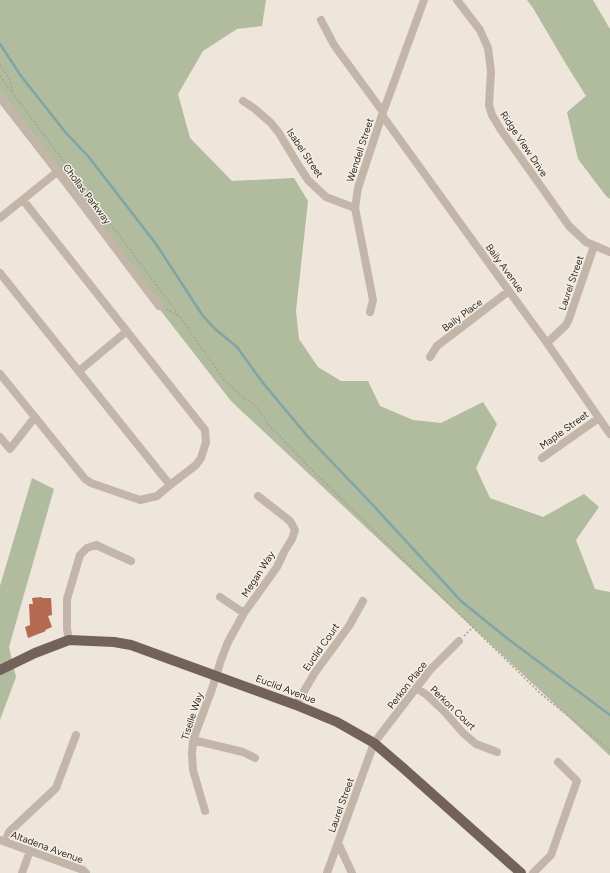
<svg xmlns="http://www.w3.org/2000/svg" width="610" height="873" font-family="Figtree,sans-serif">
<rect width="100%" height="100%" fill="#eee5db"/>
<path fill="#b1bb9d" d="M0 0H266L262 26 237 29 203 51 178 94 190 138 232 181 294 178 308 201 296 311 299 339 318 367 341 381H368L380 406 413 420 441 423 483 402 497 424 476 468 490 498 543 517 584 494 599 507 576 540 595 589 610 592V756L231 401 0 104Z
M527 0H593L610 29V199L606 196 578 159 567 112 586 96 566 64 533 8Z
M32 478 54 489 9 647 16 677 0 720V586Z"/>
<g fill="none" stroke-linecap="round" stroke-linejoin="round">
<path stroke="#7ea5a7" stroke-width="2.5" d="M0 44 21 76 66 133 88 156 156 244 203 316 215 329 237 347 263 383 309 438 371 503 461 601 508 639 610 715"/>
</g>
<path fill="#b56951" d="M42 597V598H51L52 615 48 616 52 627 45 630 46 631 28 638 25 627 30 625 29 604H33L32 598Z"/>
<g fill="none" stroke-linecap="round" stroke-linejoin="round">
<path stroke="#b09f93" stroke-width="1.5" stroke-dasharray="2 2" stroke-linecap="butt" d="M0 65 10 80 13 93
M0 76 179 315
M166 309 180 317 224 380 243 397 258 408 268 424 314 472 541 694 610 750
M464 636 473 627"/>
<path stroke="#c4b5a9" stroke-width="8" d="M457 0 480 30 488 48 491 71 489 105 492 115 501 130 569 226 586 242 610 252
M321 20 334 45 383 112
M0 95 159 306
M243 101 255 109 271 123 279 133 297 163 308 180 326 197 355 208
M382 115 509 291 547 343 610 434
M0 218 57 172
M0 273 170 485
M370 312 373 300 355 208 358 188 382 115 424 0
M547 343 566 325 569 319 594 246
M430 357 437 346 509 291
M79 371 127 331
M0 374 85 479 91 483 140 500 157 496 170 485 196 465 201 458 206 442 205 430 23 200
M0 437 10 449 35 417
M542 458 599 418
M220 597 244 613
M69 640 67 629V599L80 555 87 548 96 545 131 561
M416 688 427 695 444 711 463 733 476 744 497 752
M296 705 314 674 349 626 363 601
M193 740 243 752 255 758
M205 811 193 770 192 753 193 740 212 689 221 660 228 642 244 613 277 567 284 552 292 539 295 530 290 521 258 496
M0 840 83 870 86 873
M5 842 9 832 56 788 76 735
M338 843 352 873
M22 873 30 851
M327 873 374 743 430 670 459 641
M533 873 551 855 577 781 558 762"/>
<path stroke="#72625a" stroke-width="10" d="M0 670 35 653 69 640 114 642 131 645 296 705 337 722 374 743 402 767 521 873"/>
</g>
<g text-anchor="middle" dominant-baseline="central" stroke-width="3" stroke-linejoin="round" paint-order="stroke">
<g font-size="10" fill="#322b27" stroke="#f6efe6">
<text transform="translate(524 144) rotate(56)">Ridge View Drive</text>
<text transform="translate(360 150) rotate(-72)">Wendell Street</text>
<text transform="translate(305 153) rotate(56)">Isabel Street</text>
<text transform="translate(87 194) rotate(53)">Chollas Parkway</text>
<text transform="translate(505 268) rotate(54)">Baily Avenue</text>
<text transform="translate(571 283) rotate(-71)">Laurel Street</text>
<text transform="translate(462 315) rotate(-37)">Baily Place</text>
<text transform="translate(564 430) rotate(-36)">Maple Street</text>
<text transform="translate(258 574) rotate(-57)">Megan Way</text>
<text transform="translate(321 647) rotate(-55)">Euclid Court</text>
<text transform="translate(407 685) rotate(-52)">Perkon Place</text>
<text transform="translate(286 689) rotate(21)">Euclid Avenue</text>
<text transform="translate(453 708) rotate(44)">Perkon Court</text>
<text transform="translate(192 716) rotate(-72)">Tiselle Way</text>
<text transform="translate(341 805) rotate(-70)">Laurel Street</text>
<text transform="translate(47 847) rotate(20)">Altadena Avenue</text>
</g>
</g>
</svg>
